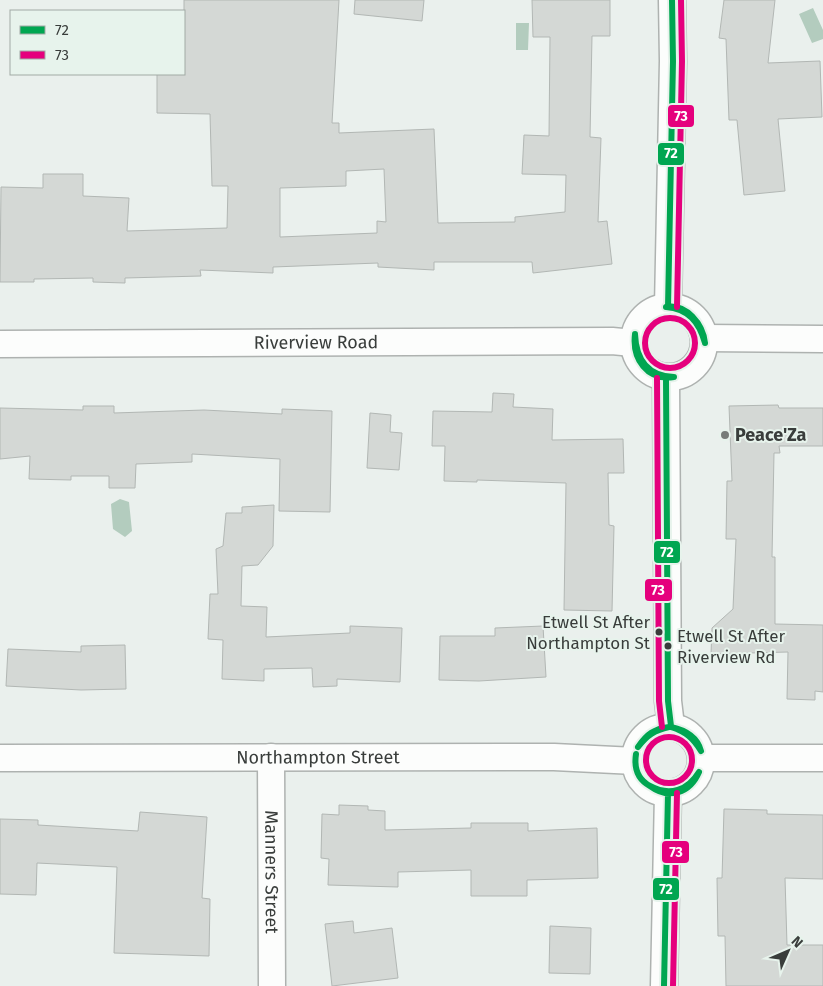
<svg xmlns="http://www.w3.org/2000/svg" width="823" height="986" font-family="'Fira Sans',sans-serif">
<rect width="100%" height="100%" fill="#eaf0ed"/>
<path fill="#b3ccbe" d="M813 8 823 30V39L812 43 799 14Z
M516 23H529L528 50H516Z
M120 499 129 502 132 531 125 537 113 529 111 504Z"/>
<path fill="#d4d8d5" stroke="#b2b7b4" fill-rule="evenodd" d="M184 0H339L332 123H339V133L434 129 438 223 515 222V217L565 212 566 175 522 174 524 135 549 136 550 37H533L532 0H610V36H592L590 137 601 138 598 222 607 221 612 264 533 273 532 262H434V270L378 267V263L273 267V273L200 270 201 276 125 278V283L93 282V278L34 279V282H0L1 187 43 188V174H83V196L129 198 127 231 227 228 228 186H212L210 114 157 113V74H184ZM384 169 386 222 377 221V233L280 237V188L346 186V171Z
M355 0H424L422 21 354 14Z
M724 0H775L768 63 820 61 822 117 778 119 785 191 744 195 737 120H729L726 39 719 38Z
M493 393 514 394 513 407 553 409 552 440 623 439 624 473H608L609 525 614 526 612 611 564 610 566 483 477 480V482L444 481 445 446H432L433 411 492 412Z
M778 405 779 408H823V446H779L780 453H774L772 557H775V624L823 625V692L815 691V700L787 699 788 652 711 654 712 628 733 609 736 539H726L727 481H732L729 406Z
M83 406H114V413L204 410 282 414V409L332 411 330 512 279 511 280 459 192 454V462L136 464 135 488H109V476H71V480L29 479 30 456 0 459V408L83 410Z
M370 413 391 415 390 432 402 433 399 470 367 468Z
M274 505 273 546 258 565 242 566 241 606 267 607 266 637 350 633V626L402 628 400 682 337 679V686L313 687 312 668 264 669V681L222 679 223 640 208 639 210 594H218L216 549 223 546 226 513H242V507Z
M543 626 546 677 479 681 439 680 440 636H495V628Z
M125 645 126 689 81 690 6 686 8 649 81 652V646Z
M339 805 368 806V810L385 811V830L471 828V823H528V831L597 828 598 878 527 880V896H471V870L398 872V887L328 885 329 859 321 858 322 814 339 815Z
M724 809 767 810V814L823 815V879L785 878 787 945H823V986H726L725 936H718L717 878H722Z
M140 812 207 817 202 898 210 899 209 956 114 953 117 867 37 863 36 895 0 894V819L38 820V825L138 831Z
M353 921 354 933 392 928 398 978 332 986 325 924Z
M550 926 591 928 590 974 549 973Z"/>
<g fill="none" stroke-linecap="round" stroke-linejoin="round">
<defs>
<g id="street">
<circle cx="669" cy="342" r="35"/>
<path d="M668 307 673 61 672 0"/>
<path d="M704 338 823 339"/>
<path id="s1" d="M0 344 612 341 633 343"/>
<path d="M666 378 668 701 671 726"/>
<circle cx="668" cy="760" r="33"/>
<path id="s2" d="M271 757 272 986"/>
<path id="s3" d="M0 758 554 757 635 761"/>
<path d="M702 758H823"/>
<path d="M664 986 668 793"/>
</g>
</defs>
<use href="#street" stroke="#aeb2b0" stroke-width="29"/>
<use href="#street" stroke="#fcfdfc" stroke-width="26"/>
<defs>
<path id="bus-1" d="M666 307C688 309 699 321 705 343
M666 307C686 303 703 324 705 343
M668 307 673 61 672 0
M635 334C636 360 648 376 674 377
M635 334C632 359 647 381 674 377
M666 378 668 701 671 726
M671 727C685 730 697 736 701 751
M671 727C686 732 693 738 701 751
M638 747C647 734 654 729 669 727
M638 747C647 735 655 730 669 727
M636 754C634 767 637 779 650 786
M650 786C670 797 688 790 699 772
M650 786C669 800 690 793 699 772
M664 986 668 793"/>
<path id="bus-2" d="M677 307 682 61 681 0
M645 343a25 25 0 1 1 50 0a25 25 0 1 1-50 0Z
M657 378 659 701 662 727
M646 760a23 23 0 1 1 46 0a23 23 0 1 1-46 0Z
M673 986 677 793"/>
</defs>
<use href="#bus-1" stroke="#e7f3ec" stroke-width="10"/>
<use href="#bus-2" stroke="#e7f3ec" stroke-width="10"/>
<use href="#bus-1" stroke="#00a651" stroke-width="6"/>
<use href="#bus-2" stroke="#e5007d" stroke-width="6"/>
</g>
<circle fill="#777c79" stroke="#e7f3ec" stroke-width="2" cx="725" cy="435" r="5"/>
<g fill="#393d3b" stroke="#e7f3ec" stroke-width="2">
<circle cx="659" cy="632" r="4.5"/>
<circle cx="668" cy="646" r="4.5"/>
</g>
<g text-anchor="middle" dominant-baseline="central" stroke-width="4" stroke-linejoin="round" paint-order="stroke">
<g font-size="17" fill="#393d3b" stroke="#e7f3ec" text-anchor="end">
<text x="650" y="622">Etwell St After<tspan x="650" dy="21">Northampton St</tspan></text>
<text x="677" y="636" text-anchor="start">Etwell St After<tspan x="677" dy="21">Riverview Rd</tspan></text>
</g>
<g font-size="18" fill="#393d3b" stroke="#e7f3ec">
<text stroke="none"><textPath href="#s1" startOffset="316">Riverview Road</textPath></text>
<text stroke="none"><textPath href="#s3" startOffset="318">Northampton Street</textPath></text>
<text stroke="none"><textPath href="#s2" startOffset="115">Manners Street</textPath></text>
</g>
<g font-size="18" font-weight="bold" fill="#393d3b" stroke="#e7f3ec" text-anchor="start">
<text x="735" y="435">Peace'Za</text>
</g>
</g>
<g stroke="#e7f3ec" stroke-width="2">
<rect x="667" y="104" width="28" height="24" rx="5" fill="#e5007d"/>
<rect x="657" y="142" width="28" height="24" rx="5" fill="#00a651"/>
<rect x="653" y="540" width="28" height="24" rx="5" fill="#00a651"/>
<rect x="644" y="578" width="29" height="24" rx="5" fill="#e5007d"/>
<rect x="661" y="840" width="29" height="24" rx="5" fill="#e5007d"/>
<rect x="652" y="877" width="28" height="24" rx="5" fill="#00a651"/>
</g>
<g font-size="14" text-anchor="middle" font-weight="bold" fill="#fff">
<text x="681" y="121">73</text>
<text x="671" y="158">72</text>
<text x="667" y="557">72</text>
<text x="658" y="595">73</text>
<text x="676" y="857">73</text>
<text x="666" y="894">72</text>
</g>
<rect x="10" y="10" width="175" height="65" fill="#e7f3ec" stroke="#a1aaa5"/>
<rect x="20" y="26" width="25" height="8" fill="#00a651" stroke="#a1aaa5"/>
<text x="55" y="35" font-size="15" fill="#393d3b">72</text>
<rect x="20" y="51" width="25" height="8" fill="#e5007d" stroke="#a1aaa5"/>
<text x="55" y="60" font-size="15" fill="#393d3b">73</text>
<g transform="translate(788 951) rotate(45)" stroke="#e7f3ec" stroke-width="4" paint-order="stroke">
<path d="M0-4L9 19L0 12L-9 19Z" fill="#393d3b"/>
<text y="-8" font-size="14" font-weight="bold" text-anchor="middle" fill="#393d3b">N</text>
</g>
</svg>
